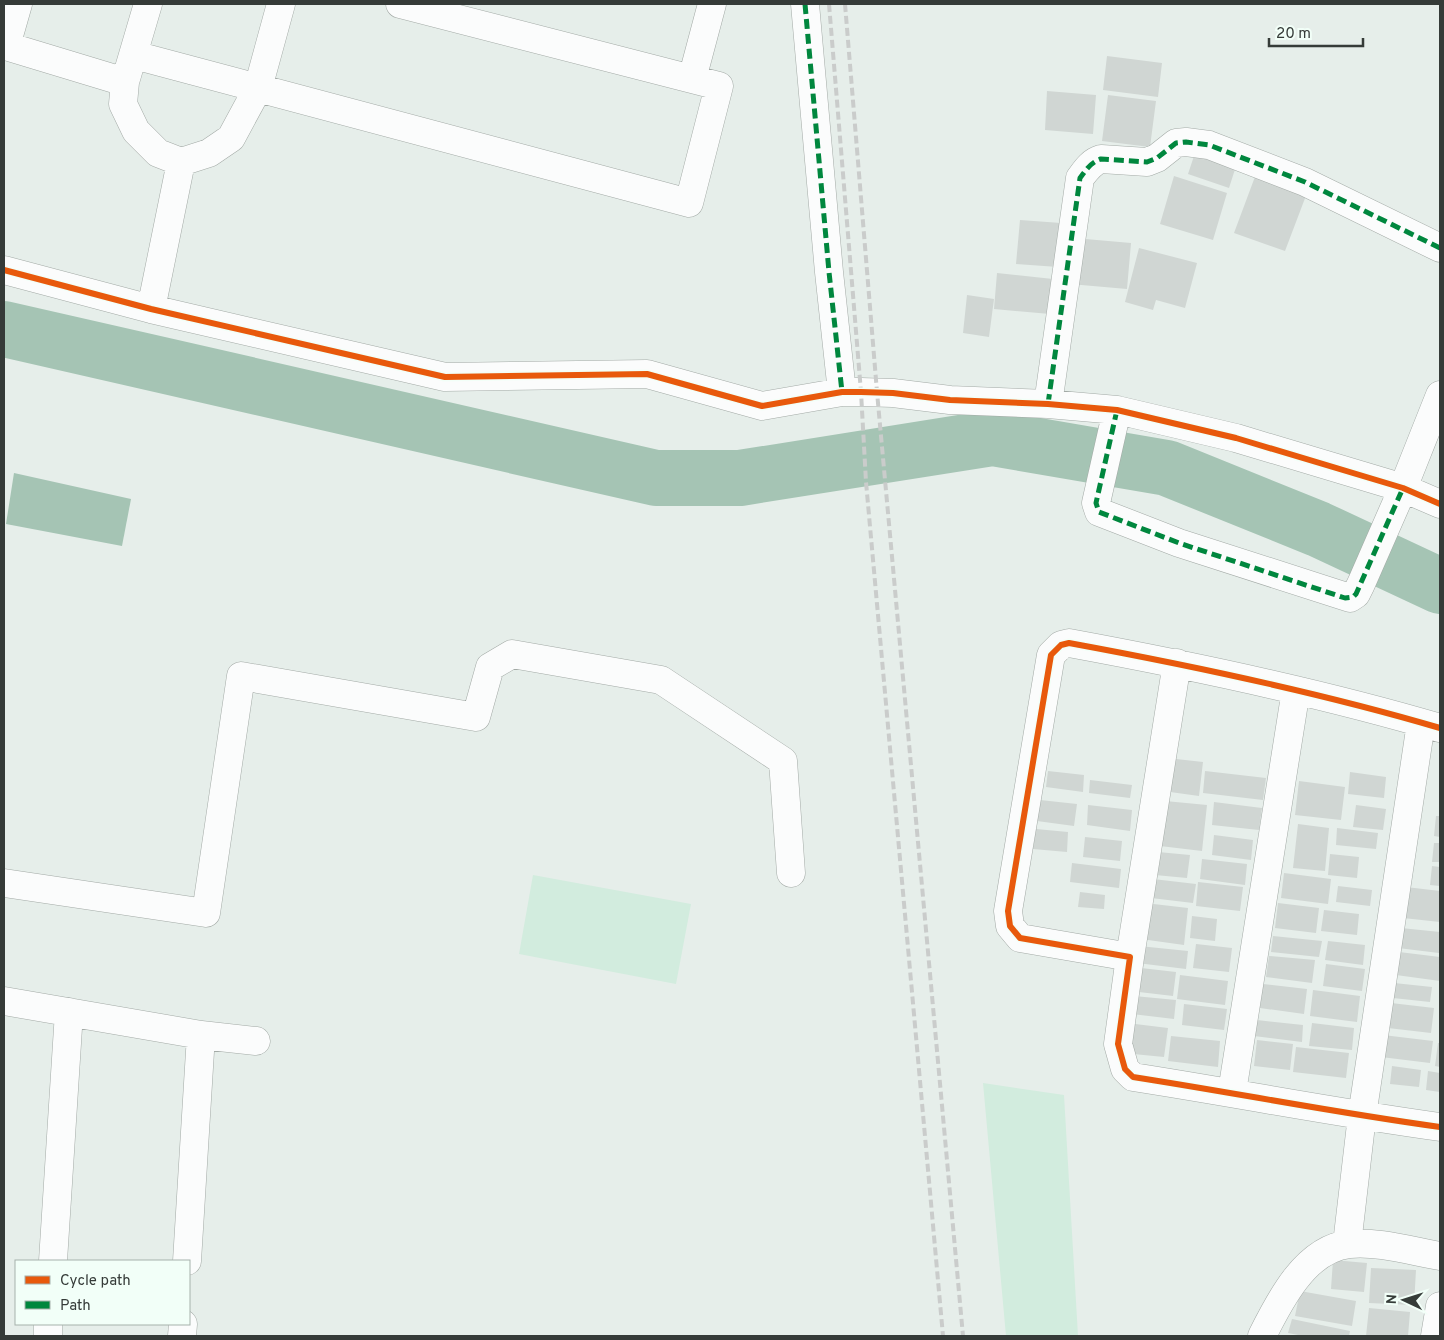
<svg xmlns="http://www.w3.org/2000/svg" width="1444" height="1340" font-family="Overpass,sans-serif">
<rect width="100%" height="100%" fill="#e6eeea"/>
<path fill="#d2ecde" d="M533 875 691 904 676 984 519 954Z
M983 1083 1064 1095 1078 1336H1006Z"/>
<path fill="#a5c4b4" d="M14 473 131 499 122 546 6 524Z"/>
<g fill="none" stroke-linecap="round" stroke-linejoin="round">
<path stroke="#a5c4b4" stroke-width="56" d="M4 329 656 478H740L992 438 1167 468 1318 529 1440 586"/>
</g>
<path fill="#d0d6d3" d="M1107 56 1162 63 1158 97 1103 90Z
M1047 91 1096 95 1093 134 1045 130Z
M1108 95 1156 101 1150 147 1102 141Z
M1197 147 1238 160 1229 188 1188 174Z
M1256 174 1307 193 1285 251 1234 233Z
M1174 176 1227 193 1213 240 1160 224Z
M1020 220 1061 223 1058 267 1016 264Z
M1074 238 1131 243 1127 289 1070 284Z
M1139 248 1197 263 1185 308 1156 300 1153 310 1125 302Z
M997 273 1053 279 1050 314 994 309Z
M967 295 994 299 989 337 963 333Z
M1167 758 1203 762 1199 796 1163 791Z
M1048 771 1084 775 1083 792 1046 787Z
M1205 771 1266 778 1263 800 1203 793Z
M1350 772 1386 777 1384 798 1348 794Z
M1090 780 1132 785 1130 798 1089 793Z
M1299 781 1345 787 1341 820 1295 815Z
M1040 800 1077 804 1074 826 1037 821Z
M1165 801 1207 805 1202 851 1160 846Z
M1214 802 1262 808 1259 830 1212 825Z
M1088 805 1132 810 1130 831 1087 825Z
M1356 805 1386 809 1383 830 1353 827Z
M1436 816H1440V837L1434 836Z
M1298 824 1329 828 1325 871 1293 868Z
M1337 828 1378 833 1376 849 1336 845Z
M1036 829 1068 832 1067 852 1033 849Z
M1214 835 1253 840 1251 860 1212 855Z
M1085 837 1122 841 1120 861 1083 857Z
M1434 843H1440V862H1432Z
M1158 852 1190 855 1187 878 1155 875Z
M1330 854 1359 857 1357 878 1328 875Z
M1202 859 1247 864 1245 885 1200 879Z
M1072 863 1121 869 1119 888 1070 882Z
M1432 866 1440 867V886L1430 885Z
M1284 873 1331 879 1328 904 1281 898Z
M1153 879 1196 884 1193 903 1151 898Z
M1198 882 1243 887 1240 911 1196 906Z
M1338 886 1372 890 1370 906 1336 902Z
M1406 887 1440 891V922L1403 918Z
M1080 892 1105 895 1104 909 1078 907Z
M1145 903 1188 908 1184 945 1141 939Z
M1278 903 1319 908 1316 933 1275 928Z
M1324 910 1359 914 1357 935 1321 931Z
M1192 916 1217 919 1215 941 1190 938Z
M1401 928 1440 932 1439 953 1398 948Z
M1273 936 1322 941 1319 957 1271 952Z
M1328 941 1365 945 1363 965 1325 960Z
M1196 944 1232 948 1229 972 1193 968Z
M1139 946 1188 951 1186 969 1137 963Z
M1399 952 1440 957V981L1396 975Z
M1269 956 1315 960 1312 983 1266 977Z
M1326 964 1365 969 1362 991 1323 986Z
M1141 968 1176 972 1173 996 1139 992Z
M1180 975 1228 981 1225 1005 1177 999Z
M1394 983 1432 987 1430 1002 1393 998Z
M1263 984 1307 989 1304 1014 1260 1008Z
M1313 990 1360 996 1357 1022 1310 1016Z
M1134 996 1176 1000 1174 1019 1132 1014Z
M1391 1003 1434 1008 1431 1033 1388 1028Z
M1184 1004 1227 1009 1224 1030 1182 1025Z
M1257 1020 1303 1025 1302 1042 1254 1036Z
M1127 1023 1168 1028 1164 1057 1123 1053Z
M1312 1023 1354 1028 1352 1050 1309 1046Z
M1383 1035 1433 1041 1430 1063 1381 1057Z
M1171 1036 1220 1041 1218 1067 1168 1061Z
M1257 1040 1293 1044 1290 1070 1254 1066Z
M1438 1043H1440V1067L1435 1066Z
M1296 1047 1349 1053 1346 1078 1293 1072Z
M1392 1066 1421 1070 1419 1087 1390 1084Z
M1428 1071 1440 1073V1092L1426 1090Z
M1333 1260 1367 1263 1364 1292 1331 1289Z
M1371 1268 1416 1270 1414 1305 1369 1303Z
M1300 1291 1356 1301 1352 1326 1295 1316Z
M1369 1308 1410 1312 1408 1336H1366Z
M1292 1319 1350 1331 1349 1336H1303L1288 1333Z"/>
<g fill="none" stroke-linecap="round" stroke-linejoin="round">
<defs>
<path id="minor" d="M18 4 6 46 125 82
M148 4 125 82 123 104 136 131 158 153 181 162 209 153 231 138 258 88 281 4
M805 4 829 272 842 392
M134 55 689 203 719 86 400 4
M692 79 712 4
M4 270 151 309 445 377 647 374 762 406 842 392H861L893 393 950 400 1048 404 1117 410 1236 438 1403 488 1440 504
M151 309 181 162
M1048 404 1080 178C1086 170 1091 162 1101 159L1147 162 1157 158 1176 143 1186 142 1209 145 1305 182 1440 248
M1117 410 1096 503 1099 512 1179 543 1350 598 1356 594 1361 584 1403 488 1440 395
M1440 728C1318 692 1194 666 1069 643L1061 645 1051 655 1008 911 1010 926 1020 938 1130 957 1118 1044 1125 1069 1133 1077C1236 1093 1337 1113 1440 1127
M4 883 206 913 241 676 476 717 490 667 512 654 661 680 783 761 791 873
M1130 957 1177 663
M4 1001 201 1035 256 1041
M1232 1092 1296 690
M1347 1244 1362 1116 1421 723
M53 1261 69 1012
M187 1261 201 1035
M48 1336V1324
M182 1336 183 1324
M1262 1336C1279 1302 1305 1249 1349 1244 1378 1241 1411 1251 1440 1256
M1435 1336 1440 1306"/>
</defs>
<use href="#minor" stroke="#a3aaa6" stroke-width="29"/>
<use href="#minor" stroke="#fbfcfc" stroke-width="28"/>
<path stroke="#cacccb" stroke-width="4" stroke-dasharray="8 4" stroke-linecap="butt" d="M829 4 861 392 866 482 943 1336
M845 4 877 392 963 1336"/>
<path stroke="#00873e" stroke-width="5" stroke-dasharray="10 5" stroke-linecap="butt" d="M805 4 829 272 842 392
M1048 404 1080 178C1086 170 1091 162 1101 159L1147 162 1157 158 1176 143 1186 142 1209 145 1305 182 1440 248
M1117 410 1096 503 1099 512 1179 543 1345 598 1353 597 1356 594 1403 488"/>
<defs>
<path id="cycleway" d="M4 270 151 309 445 377 647 374 762 406 842 392H861L893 393 950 400 1048 404 1117 410 1236 438 1403 488 1440 504
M1440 728C1318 692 1194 666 1069 643L1061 645 1051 655 1008 911 1010 926 1020 938 1130 957 1118 1044 1125 1069 1133 1077C1236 1093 1337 1113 1440 1127"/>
</defs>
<use href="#cycleway" stroke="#f2fff8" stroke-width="9"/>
<use href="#cycleway" stroke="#e8590c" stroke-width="6"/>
</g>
<rect width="1444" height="1340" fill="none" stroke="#353b38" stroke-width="10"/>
<rect x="15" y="1260" width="175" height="65" fill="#f2fff8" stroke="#a6b1ab"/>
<rect x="25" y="1276" width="25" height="8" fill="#e8590c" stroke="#a6b1ab"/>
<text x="60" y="1285" font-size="15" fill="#353b38">Cycle path</text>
<rect x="25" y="1301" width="25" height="8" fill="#00873e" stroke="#a6b1ab"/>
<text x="60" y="1310" font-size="15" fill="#353b38">Path</text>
<g transform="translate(1404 1300) rotate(274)" stroke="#f2fff8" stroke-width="4" paint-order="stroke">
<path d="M0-4L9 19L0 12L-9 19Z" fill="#353b38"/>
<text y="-8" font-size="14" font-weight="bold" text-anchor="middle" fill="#353b38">N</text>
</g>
<path d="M1269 38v8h94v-8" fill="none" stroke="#353b38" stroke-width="2.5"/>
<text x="1276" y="38" font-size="15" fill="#353b38" stroke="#f2fff8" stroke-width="4" paint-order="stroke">20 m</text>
</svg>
